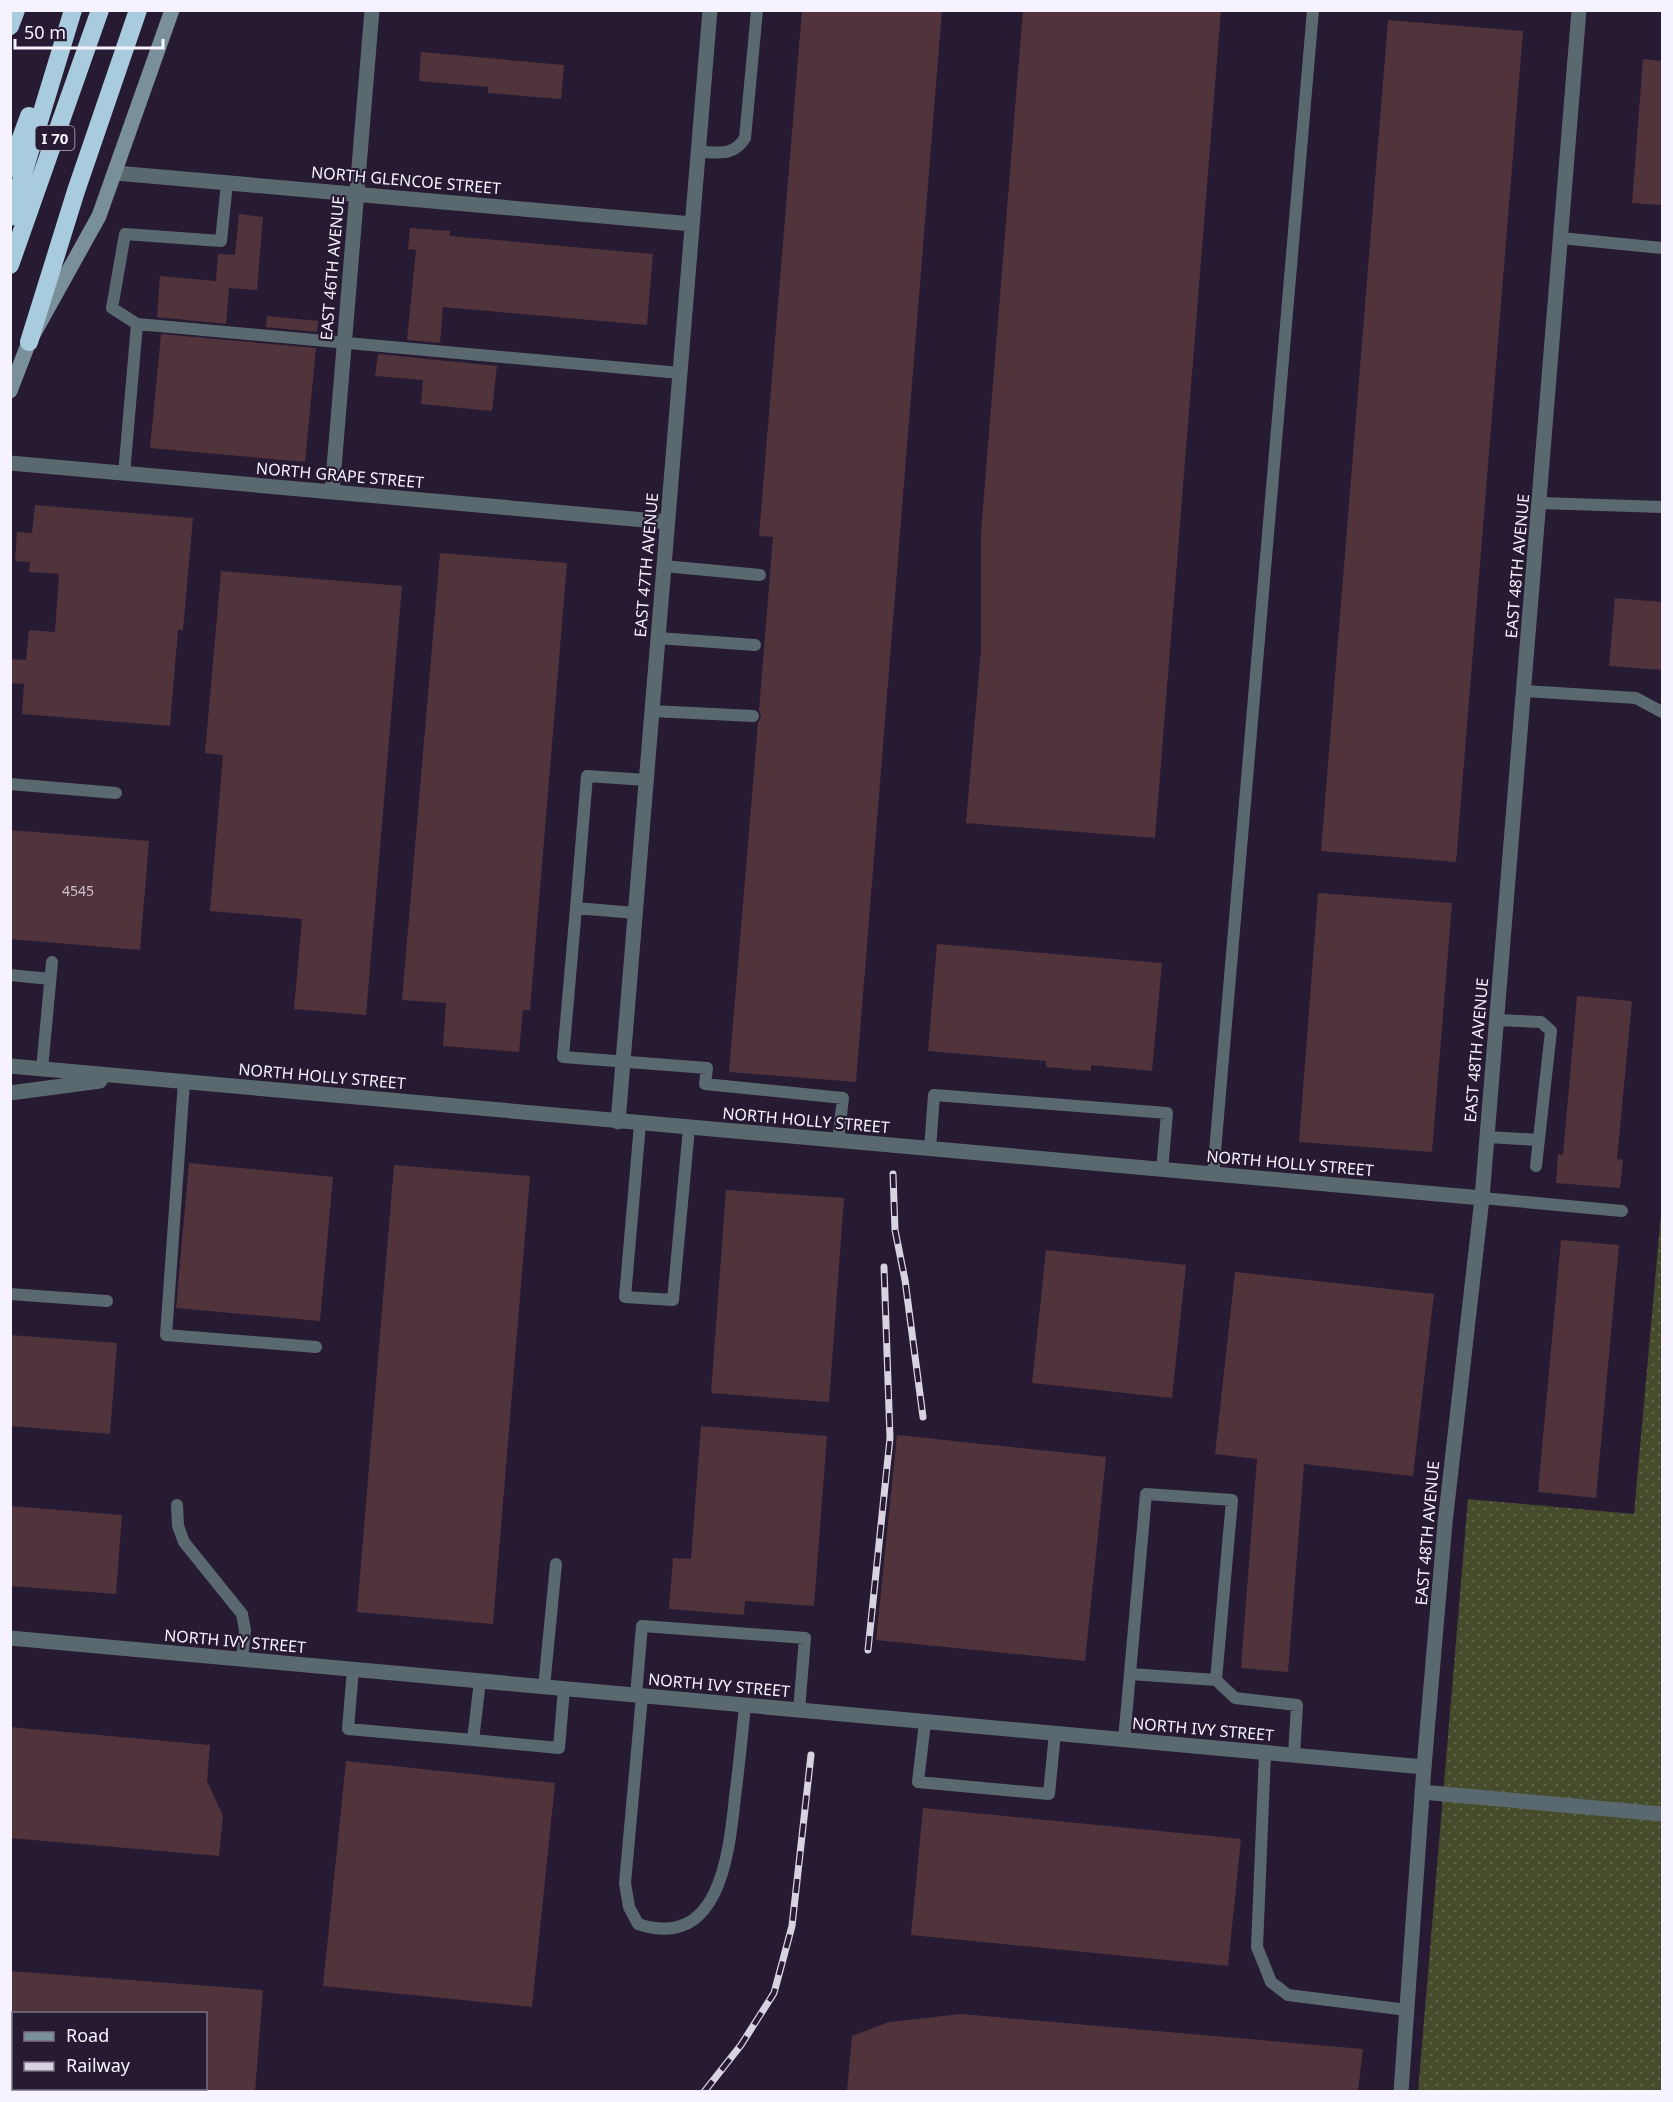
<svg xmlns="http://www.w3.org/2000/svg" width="1673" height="2102" font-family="'Noto Sans',sans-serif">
<defs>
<pattern id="grass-dots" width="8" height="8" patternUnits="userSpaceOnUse" patternTransform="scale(1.5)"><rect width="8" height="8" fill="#464b2b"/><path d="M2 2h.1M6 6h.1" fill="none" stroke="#61654b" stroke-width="1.8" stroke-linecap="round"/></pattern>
</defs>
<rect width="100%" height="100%" fill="#261b32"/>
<path fill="url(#grass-dots)" d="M1662 1203V2091L1418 2092 1468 1499 1634 1514Z"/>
<path fill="#51333c" d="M802 10H942L856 1082 729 1072 758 723 761 717 759 710 773 537 759 536Z
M1023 10H1221L1155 838 966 823 981 649V532Z
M1388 20 1523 31 1456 862 1321 851Z
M421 52 564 65 561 99 488 93V87L419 81Z
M1643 59 1662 61V205L1632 203Z
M239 214 263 217 257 290 229 288 226 324 157 317 160 276 216 281 218 254 235 255Z
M410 228 450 231V236L653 254 647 325 443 307 440 343 407 340 416 250 408 249Z
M267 316 318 321 317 332 266 327Z
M161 334 316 348 305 462 150 448Z
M378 354 497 366 492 411 421 404 423 380 375 376Z
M35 505 193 518 183 630H178L170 726 22 714 24 684 10 683V659L26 660 29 630 55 632 59 574 29 572 30 562 15 561 17 532 32 533Z
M440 553 567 563 530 1010H523L519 1052 443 1046 446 1003 402 1000Z
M221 571 402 586 366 1015 294 1009 302 919 210 911 223 755 205 753Z
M1615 598 1662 602V670L1609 666Z
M10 830 149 841 140 950 10 939Z
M1318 893 1452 903 1432 1152 1299 1142Z
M937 944 1162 963 1152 1071 1091 1065V1071L1046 1067V1061L928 1051Z
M1577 996 1632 1001 1617 1159 1623 1160 1620 1188 1556 1183 1558 1154 1563 1155Z
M189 1163 333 1177 320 1321 176 1308Z
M394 1165 530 1176 493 1624 357 1612Z
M726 1190 844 1198 829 1402 711 1393Z
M1561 1240 1619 1245 1596 1498 1538 1492Z
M1046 1250 1186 1265 1172 1398 1032 1383Z
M1235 1272 1434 1294 1413 1476 1304 1464 1288 1672 1241 1668 1257 1459 1215 1454Z
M10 1335 117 1343 110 1434 10 1426Z
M701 1426 827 1436 814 1606 745 1601 744 1615 669 1609 673 1558 691 1559Z
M897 1435 1106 1457 1085 1661 876 1640Z
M10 1506 122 1515 116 1594 10 1586Z
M10 1727 210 1745 207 1781 223 1816 219 1856 10 1838Z
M346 1761 555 1783 532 2007 323 1986Z
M923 1808 1241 1839 1228 1966 911 1935Z
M10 1971 263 1990 255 2091H206V2013H10Z
M961 2014 1363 2049 1358 2091H847L852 2036 889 2022Z"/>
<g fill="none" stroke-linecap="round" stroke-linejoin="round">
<path stroke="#5a686f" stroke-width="12" d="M698 152C718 152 733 157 745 138L757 10
M1561 238 1662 248
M137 324 680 373
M124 474 137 324 112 308 125 234 221 241 227 183
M1540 503 1662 507
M664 566 760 575
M658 638 755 645
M1525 691 1636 698 1662 712
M652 711 753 716
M10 784 116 793
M576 908 563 1057 707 1068 705 1084 843 1098 838 1141
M635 913 576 908 587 776 646 780
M10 975 50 979
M1497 1020 1541 1022 1551 1031 1536 1166
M42 1069 52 962
M184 1082 166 1335 316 1347
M640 1124 625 1297 673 1300 689 1128
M1487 1137 1539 1140
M930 1149 934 1095 1167 1113 1162 1170
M1213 1175 1313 10
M1482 1198 1622 1211
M10 1294 107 1301
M177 1505 178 1526 184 1542 242 1614 245 1630 242 1660
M353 1669 348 1729 473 1740
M1130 1674 1216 1680
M480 1681 473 1740 559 1748 564 1689
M544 1687 556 1564
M636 1695 642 1626 805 1638 799 1710
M642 1696 625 1883 629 1907 638 1924C720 1951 729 1853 735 1797 739 1766 742 1736 745 1706
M925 1722 918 1782 1049 1794 1055 1733
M1124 1740 1146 1494 1232 1500 1216 1680 1235 1698 1297 1705 1294 1755
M1265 1753 1257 1947 1271 1982 1288 1995 1407 2010"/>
<path stroke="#5a686f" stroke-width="15" d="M116 173 692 224
M10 463 667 522
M332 492 372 10
M618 1122 710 10
M10 1638 1424 1767"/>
<path stroke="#5a686f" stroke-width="15" d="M10 1066 1482 1198
M10 1093 100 1081
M1422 1792 1662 1814
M1401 2092 1424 1767 1445 1523 1482 1198 1579 10"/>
<path stroke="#79909b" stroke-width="15" d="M10 391 29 342 99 216 172 10"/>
<path stroke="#a8cbdd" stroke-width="18" d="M10 26 16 10
M10 168 29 116
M10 217 73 10
M10 265 100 10
M29 342 76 191 138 10"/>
<defs>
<path id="rail" d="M893 1174 895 1230 905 1280 923 1417
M868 1650 890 1438 884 1267
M704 2092 741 2045 774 1993 792 1926 811 1755"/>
</defs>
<use href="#rail" stroke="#d8d3e1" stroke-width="7"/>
<use href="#rail" stroke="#261b32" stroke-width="4.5" stroke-dasharray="14" stroke-linecap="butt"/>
</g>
<g text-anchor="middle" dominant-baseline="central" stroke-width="4.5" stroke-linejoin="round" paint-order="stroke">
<g font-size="14" fill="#cec2ce">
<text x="78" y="890">4545</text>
</g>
<rect fill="#261b32" stroke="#b8b2c2" stroke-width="1.5" x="35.5" y="126" width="39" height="24" rx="4.5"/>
<g font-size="15" font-weight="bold" fill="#f7f2ff">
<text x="55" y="138">I 70</text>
</g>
<g font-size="16" fill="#f7f2ff" stroke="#261b32">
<text transform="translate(406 180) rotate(5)">NORTH GLENCOE STREET</text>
<text transform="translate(332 268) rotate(-85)">EAST 46TH AVENUE</text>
<text transform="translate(340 475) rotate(5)">NORTH GRAPE STREET</text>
<text transform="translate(646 565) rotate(-85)">EAST 47TH AVENUE</text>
<text transform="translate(1517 566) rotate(-85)">EAST 48TH AVENUE</text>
<text transform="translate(1476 1050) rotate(-85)">EAST 48TH AVENUE</text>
<text transform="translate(322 1076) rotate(5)">NORTH HOLLY STREET</text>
<text transform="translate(806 1120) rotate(5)">NORTH HOLLY STREET</text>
<text transform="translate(1290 1163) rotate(5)">NORTH HOLLY STREET</text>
<text transform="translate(1427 1533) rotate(-85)">EAST 48TH AVENUE</text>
<text transform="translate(235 1641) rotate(5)">NORTH IVY STREET</text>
<text transform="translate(719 1685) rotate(5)">NORTH IVY STREET</text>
<text transform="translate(1203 1729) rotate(5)">NORTH IVY STREET</text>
</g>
</g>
<rect width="1673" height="2102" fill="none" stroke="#f7f2ff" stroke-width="24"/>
<rect x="12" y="2012" width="195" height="78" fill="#261b32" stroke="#7a7184" stroke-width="1.5"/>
<rect x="24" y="2032" width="30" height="9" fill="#79909b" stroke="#7a7184" stroke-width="1.5"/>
<text x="66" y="2042" font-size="18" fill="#f7f2ff">Road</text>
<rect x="24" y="2062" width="30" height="9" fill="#d8d3e1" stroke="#7a7184" stroke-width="1.5"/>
<text x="66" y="2072" font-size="18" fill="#f7f2ff">Railway</text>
<path d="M15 39v9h148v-9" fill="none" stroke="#f7f2ff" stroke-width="3"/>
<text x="24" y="39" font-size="18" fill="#f7f2ff" stroke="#261b32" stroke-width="4.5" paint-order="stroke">50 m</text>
</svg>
